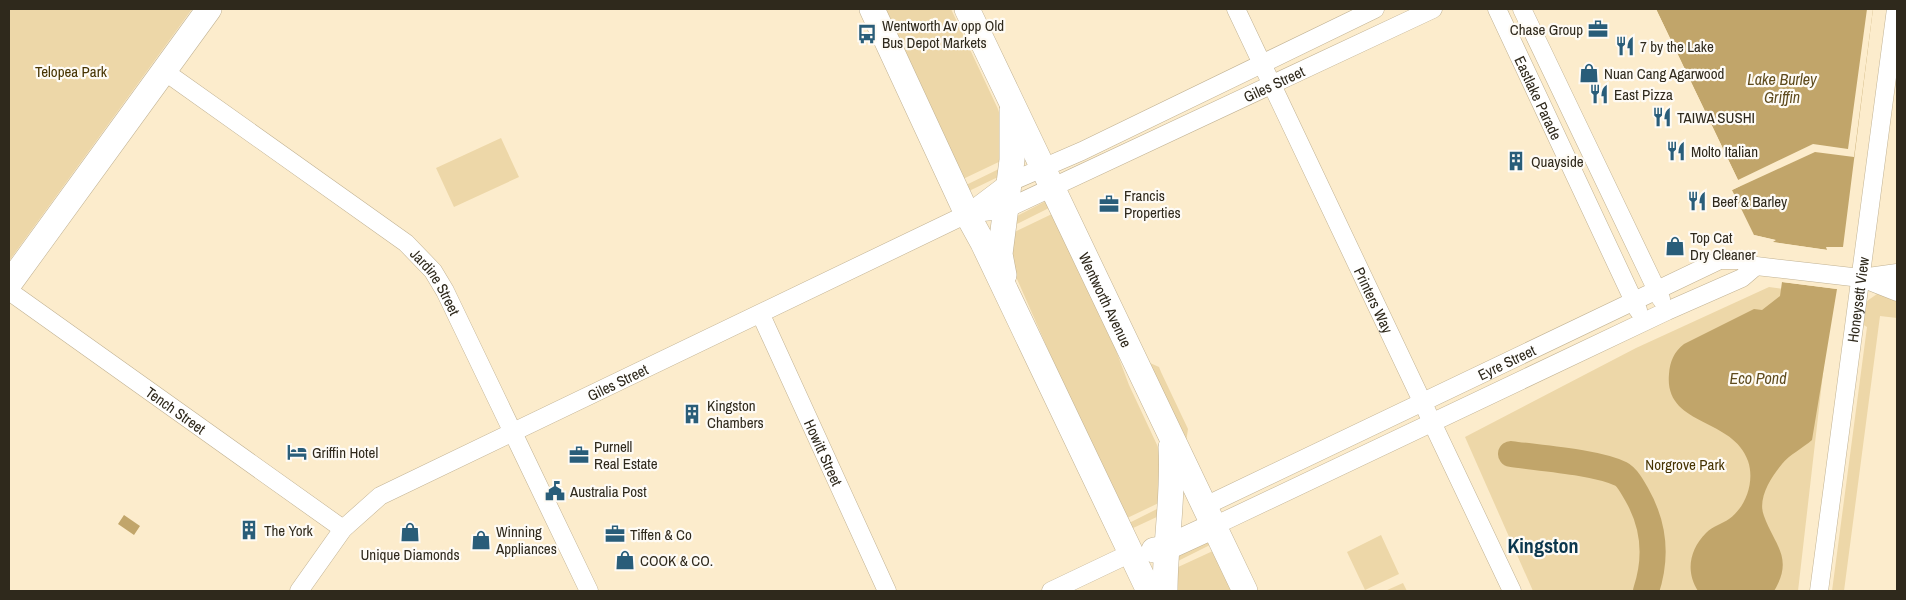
<svg xmlns="http://www.w3.org/2000/svg" width="1906" height="600" font-family="'Archivo Narrow',sans-serif">
<rect width="100%" height="100%" fill="#fceccc"/>
<path fill="#edd7a8" d="M9 9H192L9 261Z
M882 9H951L998 109 1003 125 1005 159 963 179Z
M501 138 519 177 454 207 436 168Z
M1003 167 998 177 969 191 966 185Z
M1046 201 1051 207 1011 227 1015 217Z
M1054 213 1106 324 1129 385 1158 447 1165 472V500L1123 520 1013 270 1010 234Z
M1769 287 1832 295 1798 591H1533L1465 437 1636 348Z
M1877 294 1897 299V318L1880 316 1844 591H1832L1867 327 1862 324 1867 301Z
M1150 363 1159 367 1161 372 1188 429 1186 442 1149 364Z
M1165 505 1161 515 1131 529 1127 524Z
M1381 535 1399 574 1365 590 1347 552Z
M1207 539 1212 544 1172 564 1174 554Z
M1215 550 1234 591H1172L1176 568Z
M1403 583 1407 591H1385Z"/>
<path fill="#c1a56a" d="M1656 9H1873L1843 247H1827L1828 250 1771 242 1775 240 1754 235 1732 190 1740 186 1738 180Z
M1782 282 1837 289 1812 440C1803 448 1789 455 1782 464 1771 477 1757 499 1764 516 1775 546 1794 558 1774 591H1698C1685 571 1690 549 1706 533 1713 526 1722 524 1729 519 1746 507 1755 481 1748 461 1733 417 1664 427 1669 374 1670 361 1674 352 1684 344L1754 309 1762 310 1780 296Z
M124 515 140 526 134 535 118 524Z"/>
<path fill="#fceccc" d="M1654 9H1656L1738 180 1813 144 1848 149 1867 9H1873L1854 157 1815 152 1730 191 1731 188 1737 185 1736 181Z
M1754 235 1776 240 1773 242 1827 250 1826 247H1843L1842 250 1830 249 1828 252 1771 245 1769 241 1755 238Z
M1782 279 1837 287V289L1782 282Z"/>
<g fill="none" stroke-linecap="round" stroke-linejoin="round">
<path stroke="#c1a56a" stroke-width="26" d="M1511 454C1539 458 1596 462 1621 474 1627 477 1633 488 1637 495 1654 525 1657 558 1646 591"/>
<defs>
<g id="street">
<path id="s1" d="M1236 9 1512 591"/>
<path id="s2" d="M1497 9 1638 310"/>
<path d="M1522 9 1661 299"/>
<path id="s3" d="M164 71 406 243 433 271 445 291 589 591"/>
<path id="s4" d="M968 214 1006 209 1433 9"/>
<path d="M1864 279 1897 292"/>
<path id="s5" d="M9 291 343 529"/>
<path id="s6" d="M761 315 887 591"/>
<path id="s7" d="M1205 506 1720 260H1739L1756 266 1861 278 1897 273"/>
<path d="M1214 526 1667 311 1742 278 1756 266"/>
<path id="s8" d="M299 591 343 529 380 496 967 214 1008 183 1082 151 1375 9"/>
<path d="M1051 591 1131 553"/>
<path id="s9" d="M1819 591 1896 9"/>
</g>
<g id="secondary">
<path d="M872 9 967 214 983 243 1149 591"/>
<path id="s10" d="M967 9 1245 591"/>
<path d="M1004 275 1000 254 1012 160V111"/>
<path d="M9 284 209 9"/>
<path d="M1154 550 1166 548 1214 526"/>
<path d="M1165 591C1165 543 1174 496 1171 447"/>
</g>
</defs>
<use href="#street" stroke="#c1b293" stroke-width="19"/>
<use href="#secondary" stroke="#c1b293" stroke-width="26"/>
<use href="#street" stroke="#fff" stroke-width="18"/>
<use href="#secondary" stroke="#fff" stroke-width="25"/>
</g>
<defs>
<symbol id="office-bare" viewBox="-9 -9 18 18"><path d="M-6-3h4V-5.5h4V-3h4V5H-6ZM-1-4.5V-3h2v-1.5ZM-6 0V1H6V0Z" fill="#295d79" stroke="#fefbf5" stroke-width="2.5" paint-order="stroke"/></symbol>
<symbol id="bus-bare" viewBox="-9 -9 18 18"><path d="M-5-6H5V4H4V6H2V4H-2V6H-4V4H-5ZM-3.5-4V0h7V-4ZM-3.5 1.2v1.5H-2V1.2ZM2 1.2v1.5H3.5V1.2Z" fill="#295d79" stroke="#fefbf5" stroke-width="2.5" paint-order="stroke"/></symbol>
<symbol id="restaurant-bare" viewBox="-9 -9 18 18"><path d="M-5-6h1v4h1v-4h1v4h1v-4h1v5L-1.5 .5V6h-2V.5L-5-1ZM5-6V6H3V1.5H1.5Q1.5-4 5-6Z" fill="#295d79" stroke="#fefbf5" stroke-width="2.5" paint-order="stroke"/></symbol>
<symbol id="shop-bare" viewBox="-9 -9 18 18"><path d="M-5-2.5h2.3a2.7 3.5 0 0 1 5.4 0H5L5.5 6h-11ZM-1.5-2.5h3a1.5 2.3 0 0 0-3 0Z" fill="#295d79" stroke="#fefbf5" stroke-width="2.5" paint-order="stroke"/></symbol>
<symbol id="building-bare" viewBox="-9 -9 18 18"><path d="M-4-6H4V6H1V3H-1V6H-4ZM-2.5-4.3h1.7v1.8h-1.7ZM.8-4.3h1.7v1.8H.8ZM-2.5-1h1.7V.8h-1.7ZM.8-1h1.7V.8H.8Z" fill="#295d79" stroke="#fefbf5" stroke-width="2.5" paint-order="stroke"/></symbol>
<symbol id="hotel-bare" viewBox="-9 -9 18 18"><path d="M-6-4.5h1.5V1H6V5H4.5V3h-9V5H-6ZM-4 0a1.8 1.8 0 1 1 3.6 0ZM.5 0V-2.5h3Q6-2.5 6 0Z" fill="#295d79" stroke="#fefbf5" stroke-width="2.5" paint-order="stroke"/></symbol>
<symbol id="civic-bare" viewBox="-9 -9 18 18"><path d="M-.6-6.5H3V-4.5H.6V-3L4-1V1h2V6H-6V1h2V-1L-.6-3ZM-1.2 2.5V6h2.4V2.5Z" fill="#295d79" stroke="#fefbf5" stroke-width="2.5" paint-order="stroke"/></symbol>
</defs>
<g fill-rule="evenodd">
<use href="#office-bare" x="1584" y="15" width="28" height="28"/>
<use href="#bus-bare" x="853" y="20" width="28" height="28"/>
<use href="#restaurant-bare" x="1611" y="32" width="28" height="28"/>
<use href="#shop-bare" x="1575" y="59" width="28" height="28"/>
<use href="#restaurant-bare" x="1585" y="80" width="28" height="28"/>
<use href="#restaurant-bare" x="1648" y="103" width="28" height="28"/>
<use href="#restaurant-bare" x="1662" y="137" width="28" height="28"/>
<use href="#building-bare" x="1502" y="147" width="28" height="28"/>
<use href="#restaurant-bare" x="1683" y="187" width="28" height="28"/>
<use href="#office-bare" x="1095" y="190" width="28" height="28"/>
<use href="#shop-bare" x="1661" y="232" width="28" height="28"/>
<use href="#building-bare" x="678" y="400" width="28" height="28"/>
<use href="#hotel-bare" x="283" y="438" width="28" height="28"/>
<use href="#office-bare" x="565" y="441" width="28" height="28"/>
<use href="#civic-bare" x="541" y="477" width="28" height="28"/>
<use href="#building-bare" x="235" y="516" width="28" height="28"/>
<use href="#shop-bare" x="396" y="518" width="28" height="28"/>
<use href="#office-bare" x="601" y="520" width="28" height="28"/>
<use href="#shop-bare" x="467" y="526" width="28" height="28"/>
<use href="#shop-bare" x="611" y="546" width="28" height="28"/>
</g>
<g text-anchor="middle" dominant-baseline="central" stroke-width="4.5" stroke-linejoin="round" paint-order="stroke">
<g font-size="15" fill="#2f291c" stroke="#fefbf5" text-anchor="start">
<text x="882" y="25">Wentworth Av opp Old<tspan x="882" dy="17">Bus Depot Markets</tspan></text>
<text x="1583" y="29" text-anchor="end">Chase Group</text>
<text x="1640" y="46">7 by the Lake</text>
<text x="1604" y="73">Nuan Cang Agarwood</text>
<text x="1614" y="94">East Pizza</text>
<text x="1677" y="117">TAIWA SUSHI</text>
<text x="1691" y="151">Molto Italian</text>
<text x="1531" y="161">Quayside</text>
<text x="1124" y="195">Francis<tspan x="1124" dy="17">Properties</tspan></text>
<text x="1712" y="201">Beef &amp; Barley</text>
<text x="1690" y="237">Top Cat<tspan x="1690" dy="17">Dry Cleaner</tspan></text>
<text x="707" y="405">Kingston<tspan x="707" dy="17">Chambers</tspan></text>
<text x="594" y="446">Purnell<tspan x="594" dy="17">Real Estate</tspan></text>
<text x="312" y="452">Griffin Hotel</text>
<text x="570" y="491">Australia Post</text>
<text x="264" y="530">The York</text>
<text x="496" y="531">Winning<tspan x="496" dy="17">Appliances</tspan></text>
<text x="630" y="534">Tiffen &amp; Co</text>
<text x="410" y="554" text-anchor="middle">Unique Diamonds</text>
<text x="640" y="560">COOK &amp; CO.</text>
</g>
<g font-size="15" fill="#463300" stroke="#fefbf5">
<text x="71" y="71">Telopea Park</text>
<text x="1685" y="464">Norgrove Park</text>
</g>
<g font-size="15" fill="#2f291c" stroke="#fefbf5">
<text stroke="none"><textPath href="#s4" startOffset="334">Giles Street</textPath></text>
<text stroke="none"><textPath href="#s2" startOffset="98">Eastlake Parade</textPath></text>
<text stroke="none"><textPath href="#s3" startOffset="346">Jardine Street</textPath></text>
<text stroke="none"><textPath href="#s10" startOffset="322">Wentworth Avenue</textPath></text>
<text stroke="none"><textPath href="#s1" startOffset="322">Printers Way</textPath></text>
<text stroke="none"><textPath href="#s9" startOffset="294">Honeysett View</textPath></text>
<text stroke="none"><textPath href="#s7" startOffset="334">Eyre Street</textPath></text>
<text stroke="none"><textPath href="#s8" startOffset="389">Giles Street</textPath></text>
<text stroke="none"><textPath href="#s5" startOffset="205">Tench Street</textPath></text>
<text stroke="none"><textPath href="#s6" startOffset="151">Howitt Street</textPath></text>
</g>
<g font-size="16" font-style="italic" fill="#5f4b1d" stroke="#fefbf5">
<text x="1782" y="79">Lake Burley<tspan x="1782" dy="18">Griffin</tspan></text>
<text x="1758" y="378">Eco Pond</text>
</g>
<g font-size="20" font-weight="bold" fill="#0b374d" stroke="#fefbf5">
<text x="1543" y="545">Kingston</text>
</g>
</g>
<rect width="1906" height="600" fill="none" stroke="#2f291c" stroke-width="20"/>
</svg>
